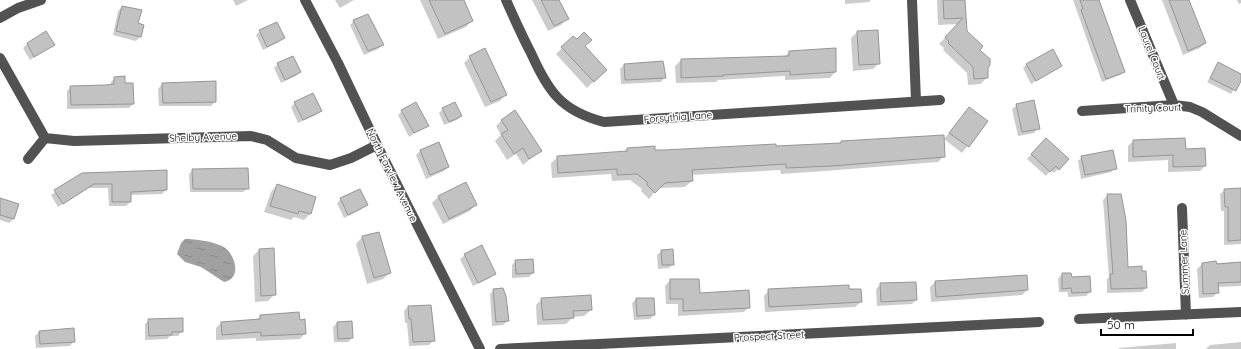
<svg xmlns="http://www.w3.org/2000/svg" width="1241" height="349" font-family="Quicksand,sans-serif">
<defs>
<pattern id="water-ripples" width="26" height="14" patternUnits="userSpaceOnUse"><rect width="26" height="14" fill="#a0a0a0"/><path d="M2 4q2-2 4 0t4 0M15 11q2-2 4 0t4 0" fill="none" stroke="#888"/></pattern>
</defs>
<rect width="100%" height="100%" fill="#fff"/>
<path fill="url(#water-ripples)" d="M185 239C197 239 210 241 222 246 235 252 243 279 224 282L201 267 185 262 177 254 181 243Z"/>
<path fill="#0003" d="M233 0H248L236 6Z
M335 0H354L340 8Z
M420 0H462L472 20 466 27 438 39Z
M532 0H558L567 18 561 25 548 31Z
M845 0H871L869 2 845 4Z
M937 0H964L966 31 979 50 987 68V77L981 84 968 85 967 73 943 50 944 48 939 44 958 24 938 25Z
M1073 0H1096L1124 71 1120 75 1102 82Z
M1162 0H1190L1189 4 1205 43 1200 48 1183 55Z
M1237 0H1241V3L1239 4Z
M122 7 137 24 140 37 136 41 113 35 118 11Z
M354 21 382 45 378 49 364 55 350 25Z
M260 31 283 38 279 42 263 50 256 35Z
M857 32 879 63 873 69 853 71 851 38Z
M573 37 584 47 599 76 587 88 556 54Z
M27 44 53 45 30 60 23 48Z
M835 49V72L830 78 785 80V76L718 80 716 82 676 83 675 66 681 60 784 57 789 52Z
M470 57 506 94 500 101 485 107 464 63Z
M662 62 665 77 661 82 621 84 620 69 624 65Z
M278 64 300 72 296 76 281 83 274 68Z
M1027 64 1061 66 1031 84 1023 68Z
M1218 64 1241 75V79L1231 94 1207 82Z
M115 78 133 104 129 108 67 109V91L71 87 111 85V82Z
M215 83V102L211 106H159L158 89 162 84Z
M295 103 321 111 316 115 298 123 291 107Z
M1017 105 1038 128 1034 133 1018 136 1012 109Z
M969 108 987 121 962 153 944 139Z
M443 109 461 116 457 120 444 125 439 113Z
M402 111 427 125 409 137 398 115Z
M502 120 540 151 523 165 516 154 507 160 495 141 501 135 496 126Z
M1133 141 1185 150 1205 166 1200 171 1168 172V160L1128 162V146Z
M841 142 944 156 938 162 825 171 781 174 780 170 691 175 692 181 685 187 658 188 649 199 641 191 642 189 630 180 612 181 611 174 552 178 551 163 558 157 624 152 627 149 654 151 775 147 839 144Z
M1042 143 1058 169 1054 173 1051 170 1046 176 1027 159Z
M439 144 448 167 444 171 426 179 416 155 420 151Z
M1082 157 1115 168 1111 172 1081 179 1078 161Z
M193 170 248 188 243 192H190L189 174Z
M83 174 166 190 162 194 130 195V202L126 206H109L108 188H89L58 207 51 195Z
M465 183 476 204 470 211 443 224 432 203 438 197Z
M277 185 315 198 310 214 304 220 294 217 291 220 264 212 271 192Z
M1241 189V244L1224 245V211H1221L1220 194 1225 190Z
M1108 195 1127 268 1146 288 1142 292 1107 293V279L1109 277 1103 200Z
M0 199 14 218 9 223 0 220Z
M341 199 366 205 362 209 344 218 337 203Z
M378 233 389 273 383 279 367 284 356 244 362 237Z
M259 250 275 294 268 301 255 302 253 256Z
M662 251 673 264 669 268 658 269 657 255Z
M465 255 494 273 490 278 473 286 460 259Z
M532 260 533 273 529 277 512 278V265L516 261Z
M1241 262V286L1217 287 1218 292 1213 297 1199 298 1197 269 1202 264Z
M1062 274 1071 278 1090 292 1086 296 1068 297V292H1059L1058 279Z
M977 279 1027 290 1022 295 931 302 930 287 935 282Z
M670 280 699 294 749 307 744 312 678 316V304H666L665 286Z
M881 284 916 300 912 304 877 306 876 289Z
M494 290 508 321 503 325 492 326 490 294Z
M769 290H848L861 302 855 307 765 312 764 296Z
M542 299 591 310 584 316 573 317 566 324 537 325 536 305Z
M636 299 654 315 650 319 634 320 632 303Z
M408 307 434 340 429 345 409 346 407 323H405L404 311Z
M261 316 299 321 305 333 300 339 256 341V338L216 340V328L221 323 256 320Z
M149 320 182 331 178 336H170L167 339 145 340V324Z
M337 323 352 338 348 342H334L333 327Z
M39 332 74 341 70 346 36 348 35 336Z
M1241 342V349H1206L1210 345Z
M1176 343V349H1118L1119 348Z"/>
<path fill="#c2c2c2" stroke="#969696" d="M429 0H464L473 21 445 34Z
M541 0H559L569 19 554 26Z
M943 0H965L967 31 983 46 980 50 990 59V65L988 68V78L974 79 973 67 948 43 949 42 945 37 963 18 944 19Z
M1080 0H1099L1125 72 1106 79 1081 10 1083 9Z
M1169 0H1189L1206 43 1188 51Z
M122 6 142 10 138 23 144 25 141 37 116 31Z
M368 14 384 45 368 51 353 20Z
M277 22 285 38 267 47 259 30Z
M878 30 880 64 859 65 857 31Z
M46 31 55 45 34 57 27 43Z
M584 32 592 40 585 46 607 70 594 82 561 47 573 36 577 39Z
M485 48 507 95 491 102 469 56Z
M836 48V72L790 75V71L723 75V76L681 78V59L789 56V51Z
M1053 49 1062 66 1036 81 1026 64Z
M293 56 301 72 285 80 277 63Z
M663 61 666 78 625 80 624 64Z
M1218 62 1241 74V81L1236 91 1210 78Z
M125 76V83H133L134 104 71 105 70 86 105 85 114 84V77Z
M216 81V102L163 103 162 83Z
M313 93 322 111 303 120 294 102Z
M1034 100 1040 129 1022 132 1016 104Z
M416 102 429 126 414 133 401 110Z
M455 102 462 116 449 122 442 108Z
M969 107 988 121 969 147 949 133Z
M515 110 542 151 529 159 523 148 514 154 501 134 508 130 501 120Z
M944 135 945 157 832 166 786 168V164L692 170 693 181 665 183 655 193 647 185V182L637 174 617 175V169L558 173 557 156 627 151V148L655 146V150H664L776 144V146L841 143V141Z
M1046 138 1069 159 1059 170 1056 166 1050 172 1031 154Z
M1185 138 1186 149 1205 148 1206 166 1173 167V155L1133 157V140Z
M439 142 449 167 430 175 420 150Z
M1113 150 1117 169 1085 175 1081 156Z
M248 168 249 189H193L192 169Z
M167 170V190L131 192V202H112V184H94L63 204 54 190 82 173Z
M466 182 477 205 449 219 438 196Z
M277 184 316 197 311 214 299 211 298 214 270 206Z
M1241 188V240L1228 241V207H1225L1224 189Z
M360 189 368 205 348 215 340 198Z
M1107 194H1121L1126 220 1128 267 1142 266V271H1146L1147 288 1111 289 1110 274H1113Z
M0 198 19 204 14 219 0 215Z
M379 232 391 273 374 278 362 236Z
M482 245 496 274 478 283 464 254Z
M274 248 276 295 261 296 259 249Z
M673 249 674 265H662L661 250Z
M533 259 534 273 516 274 515 260Z
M1216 261 1217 264 1241 262V282L1218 283 1219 293 1203 294 1202 263Z
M1062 273H1071L1072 277 1090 276 1091 292 1072 293 1071 288 1062 289Z
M1027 275 1028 290 936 297 935 281Z
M670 279H699L700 293 749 290 750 308 683 311V299H670Z
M916 282 917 300 881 302 880 283Z
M849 285V289H861L862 302 769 307 768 289Z
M503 288 506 296 509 321 496 322 493 289Z
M591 295 592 310 573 311 574 318 543 320 541 298Z
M636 298H654L655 315 637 316Z
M431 305 435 341 413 342 411 319H409L408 306Z
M299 312 300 320 305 319 306 334 261 336V332L222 335 221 322 260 319V315Z
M183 318V332H172V335L149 336 148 319Z
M352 321 353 338 338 339 337 322Z
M74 328 75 342 40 344 39 331Z"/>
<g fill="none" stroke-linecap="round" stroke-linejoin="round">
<path stroke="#525252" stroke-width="10" d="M305 0 338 63 377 145 480 349
M506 0C514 18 522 36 531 53 548 91 561 111 604 122L940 100
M912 0 916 101
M1130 0 1174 105
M0 18 18 8 41 0
M0 58 45 138
M1082 111 1174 105 1190 107 1202 112 1241 136
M28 159 45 138 74 141 251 136 267 140 296 158 330 165 351 158 377 145
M1182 208 1186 315
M1079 319 1241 312
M500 349 1039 322"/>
</g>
<g text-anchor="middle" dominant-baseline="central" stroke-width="3" stroke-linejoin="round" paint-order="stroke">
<g font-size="10" fill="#000" stroke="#fff">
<text transform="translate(1152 53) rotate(68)">Laurel Court</text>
<text transform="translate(1153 108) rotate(-2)">Trinity Court</text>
<text transform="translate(678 117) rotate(-4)">Forsythia Lane</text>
<text transform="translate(203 137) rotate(-2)">Shelby Avenue</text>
<text transform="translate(392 175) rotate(64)">North Farview Avenue</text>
<text transform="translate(1184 262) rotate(-92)">Summer Lane</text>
<text transform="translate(769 336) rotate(-3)">Prospect Street</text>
</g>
</g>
<path d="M1101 329v6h92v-6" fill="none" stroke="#000000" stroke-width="2"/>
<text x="1107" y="329" font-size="12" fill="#000000" stroke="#ffffff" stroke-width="3" paint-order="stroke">50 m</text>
</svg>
